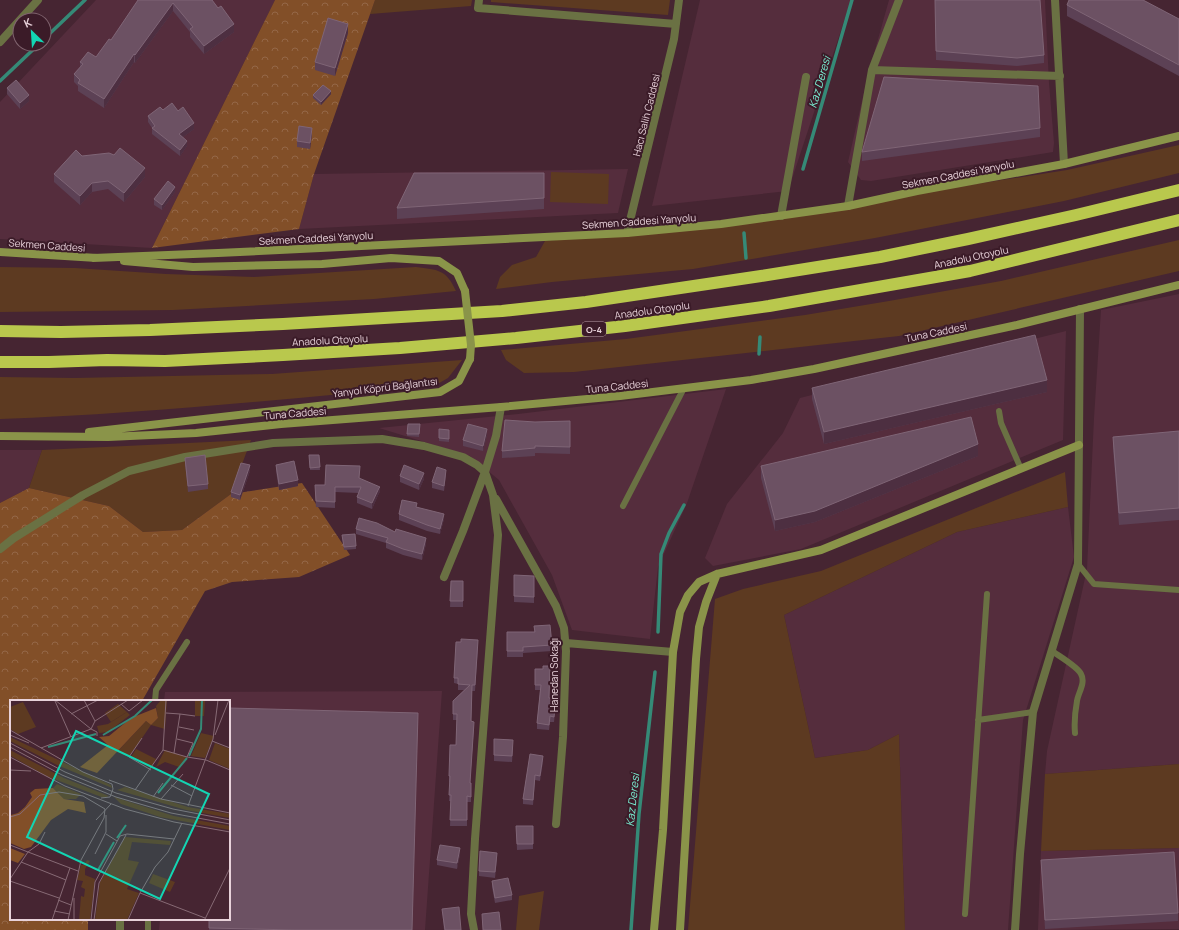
<svg xmlns="http://www.w3.org/2000/svg" width="1179" height="930" font-family="Manrope,sans-serif">
<defs>
<pattern id="forest-crowns" width="20" height="18" patternUnits="userSpaceOnUse"><rect width="20" height="18" fill="#824f28"/><path d="M2 6a3 3 0 1 1 6 0M12 15a3 3 0 1 1 6 0" fill="none" stroke="#946747"/></pattern>
</defs>
<rect width="100%" height="100%" fill="#462532"/>
<path fill="#552d3d" d="M96 0H275L152 248 0 239V102Z
M700 0H851L788 191 652 206Z
M889 0H1045L1049 83 1054 143 1053 152 871 181 861 180 848 162 868 75Z
M628 169 618 213 299 229 314 174Z
M1179 294V764L1045 774 1047 751 1087 569 1094 418 1101 310Z
M1066 331 1063 440 801 549 713 566 705 558 727 504 783 433 800 398Z
M726 389 687 503 658 567 650 639 572 630 552 575 499 480 470 456 379 428 518 414Z
M0 450H42L29 488 0 503Z
M1068 507 1074 557 1023 720 1008 930H905L899 734 868 750 815 758 784 615 957 532Z
M442 691 425 930H159L160 919H229V701H164L165 692Z
M1179 848V929L1038 930 1041 851Z"/>
<path fill="#5d3a21" d="M375 0H472L471 6 370 14Z
M491 0H670L668 15 491 2Z
M1179 145V173L1064 201 875 238 693 269 552 282 496 289 500 277 512 265 536 257 545 241 693 228 1067 170Z
M551 172 609 174 608 204 550 202Z
M1179 240V271L899 336 574 372 524 373 506 360 501 350 626 339 805 315 889 301 1001 281Z
M0 267 75 268 166 274 254 277 416 267C438 270 446 269 456 291L374 299 173 310 0 312Z
M462 360 448 378 434 386C289 398 145 414 0 419V377L75 378 272 374Z
M251 440 231 494 182 530 143 532 109 506 29 488 42 450Z
M1065 472 1068 507 957 532 784 615 815 758 868 750 899 734 905 930H688L715 599 743 589 821 571Z
M1179 764V848L1041 851 1045 774Z
M544 891 539 930H516L519 896Z"/>
<path fill="url(#forest-crowns)" d="M275 0H375L314 174 299 229 152 248Z
M302 483 350 555 299 577 232 582 205 591 142 701H11V919H88V930H0V503L29 488 109 506 143 532 182 530 231 494Z"/>
<g fill="none" stroke-linecap="round" stroke-linejoin="round">
<path stroke="#358a77" stroke-width="3.5" d="M44 39 85 0
M0 81 39 44
M803 169 852 0
M744 233 746 258
M759 354 760 337
M658 632 661 554 669 533 684 505
M631 930 639 814 655 672"/>
<path stroke="#6a7143" stroke-width="6" d="M999 411 1001 423 1021 469
M623 506 684 388
M1078 564 1094 584 1179 590
M1052 651C1059 656 1078 667 1081 674 1086 683 1078 693 1077 701 1075 712 1074 722 1075 733
M155 701 156 690 187 642
M978 720 1033 712
M965 914 987 594
M148 930V919"/>
<path stroke="#6a7143" stroke-width="8" d="M479 0 478 8 676 24
M1055 0 1064 164
M0 42 38 0
M872 70 1060 76
M848 206 872 70 899 0
M781 216 806 77
M627 233 674 39 679 0
M496 499 556 606 564 628 566 651 563 737 556 824
M0 549 14 538 83 495 129 471 185 457 273 443 382 439 424 446 463 457 477 465 485 472 493 495 498 535 475 839 471 914 474 930
M444 577 463 531 485 472 496 436 501 407
M566 643 673 652
M120 930V919
M1015 930 1020 854 1033 712 1078 564 1080 309"/>
<path stroke="#8a9449" stroke-width="8" d="M0 252 97 258
M93 258 218 253 627 233 721 224 848 206 917 191 1064 164 1179 136
M124 261 193 267 322 264 391 258 439 261 457 273 465 291
M89 432 440 392 459 381 470 359
M0 436 108 437 196 433 281 424 501 407 620 396 751 380 814 369 1017 325 1179 285
M654 930 663 830 673 652 680 612 688 595 699 582 717 574 821 550 1079 445
M680 930 696 659 699 627 706 602 717 574"/>
<path stroke="#b9c84d" stroke-width="12" d="M0 331 61 332 150 330 283 324 502 311 586 302 761 276 880 257 968 239 1076 215 1179 190
M0 362H49L107 360 165 361 283 355 400 348 516 338 625 326 769 306 970 271 1179 220"/>
<path stroke="#8a9449" stroke-width="8" d="M465 291 471 345 470 359"/>
</g>
<path fill="#5c4155" d="M138 0H212L234 32 204 54 190 37V32L173 11 135 63 134 62 104 108 78 91V86L74 82V74L80 67V62L96 57 111 40Z
M935 0 1044 55V63L1017 66 936 60Z
M1067 5 1179 19V76L1067 16Z
M348 33 335 76 315 70V62Z
M7 88 29 101 20 109 7 94Z
M331 94 321 105 313 98V95Z
M163 110 178 111 194 129 183 137 187 146 180 156 152 134V128L148 122V116Z
M1040 128V137L862 161V152Z
M312 134 310 149 297 147V141Z
M82 156 145 177 124 202 108 189 92 192 80 205 54 182V174Z
M544 173V209L397 219V208Z
M175 192 162 210 154 205V199Z
M812 388 1047 392 824 444 812 399Z
M570 421V454L535 453V456L502 458V451L535 422Z
M408 424H420L419 437 407 436Z
M439 429 449 430V442L439 441Z
M1179 431V520L1119 525 1113 448V437Z
M487 435 483 451 463 446V440Z
M309 455H319L320 470H310Z
M978 456 815 522 775 531 761 478V466Z
M185 458 208 484V489L188 492 185 463Z
M276 465 298 486 279 490 276 471Z
M250 471 240 500 231 497V492Z
M446 475 444 491 432 488V482Z
M400 476 424 479 419 490 400 482Z
M359 478 380 493H379L372 509 357 503V497L359 493 335 492V508L316 507 315 491 325 485Z
M417 507 444 519 440 534 427 531 399 520V514Z
M356 529 395 532 426 544 422 560 403 555 386 548V543L356 534Z
M342 535 356 546V549L344 550Z
M514 575 534 597V603L514 602Z
M451 581H463V607H450Z
M534 626 552 645V651L523 653V657H507V632H534Z
M478 646 475 691H472L471 721 474 727 470 783 471 789V802H467V826H450L451 801H449L450 782H449V776L456 745 457 720H453V701L464 690H458V684L454 683V678Z
M535 669 549 698 551 704V707L555 713 554 722H550L549 730 537 729V723L540 690H535Z
M494 739 513 746 512 762 494 761Z
M530 754 543 761 540 781 535 780 533 805 523 804V799Z
M516 826H533V849L517 850Z
M460 854 457 869 437 865V860Z
M497 859 495 878 479 876V871Z
M1041 860 1178 913V921L1045 929Z
M492 881 512 895V900L495 903 492 887Z
M442 909 461 930H444Z
M209 919 412 930H209Z"/>
<path fill="#4d2f41" d="M173 3V11L135 63V55Z
M234 24V32L204 54V46Z
M348 24V33L335 76V68Z
M134 54V62L104 108V99Z
M331 91V94L321 105V102Z
M29 95V101L20 109V103Z
M194 123V129L179 140V134Z
M312 128V134L310 149V143Z
M187 141V146L180 156V150Z
M145 168V177L124 202V193Z
M92 183V192L80 205V196Z
M175 187V192L162 210V205Z
M1047 380V392L824 444V432Z
M487 429V435L483 451V446Z
M978 444V456L815 522 775 531V520Z
M250 465V471L240 500V495Z
M424 473V479L419 490V484Z
M298 480V486L279 490V484Z
M380 487V493H379L372 509V503L379 488Z
M444 514V519L440 534V529Z
M426 538V544L422 560V554Z
M478 640V646L475 691V685Z
M543 756V761L540 781V776Z
M460 848V854L457 869V863Z"/>
<path fill="#6c5163" stroke="#7f6576" d="M138 0H212L218 8 221 6 234 24 204 46 190 29 193 27 173 3 135 55 134 54 104 99 78 83 80 80 74 74 83 64 80 62 88 52 96 57 109 39 111 40Z
M935 0H1040L1044 55 1017 58 936 51Z
M1069 0H1143L1179 19V65L1067 5Z
M328 18 348 24 335 68 315 62Z
M884 77 1038 86 1040 128 862 152Z
M16 80 29 95 20 103 7 88Z
M323 85 331 91 321 102 313 95Z
M172 103 178 111 183 107 194 123 179 134 187 141 180 150 152 128 155 126 148 116 160 107 163 110Z
M299 126 312 128 310 143 297 141Z
M120 148 145 168 124 193 108 181 92 183 80 196 54 174 76 150 82 156 109 153 114 155Z
M414 173H544V198L397 208Z
M168 181 175 187 162 205 154 199Z
M1035 335 1047 380 824 432 812 388Z
M971 417 978 444 815 511 775 520 761 466Z
M505 420 535 422 570 421V447L535 446V448L502 451Z
M408 424H420L419 434H407Z
M468 424 487 429 483 446 463 440Z
M439 429 449 430V439L439 438Z
M1179 431V508L1119 513 1113 437Z
M205 455 208 484 188 486 185 458Z
M309 455H319L320 467 310 468Z
M294 461 298 480 279 484 276 465Z
M241 463 250 465 240 495 231 492Z
M326 465 360 466 359 478 380 487 379 488 372 503 357 497 361 487H335V502L316 501 315 485H325Z
M404 465 424 473 419 484 400 476Z
M437 467 446 470 444 486 432 482Z
M402 500 417 503 416 507 444 514 440 529 427 525 399 514Z
M359 518 377 523 395 532 396 529 426 538 422 554 403 549 386 542 388 538 356 529Z
M355 534 356 546 344 547 342 535Z
M514 575 534 576V597L514 596Z
M451 581H463V601H450Z
M550 625 552 645 523 647V651H507V632H535L534 626Z
M461 639 478 640 475 685H472L471 721 474 722 470 783H471V797L467 796V820H450L451 795H449L450 776H449L450 745H456L457 714H453V701L470 685 458 684V678H454L456 642H461Z
M543 666H550L549 698H551L550 707H555L554 717 550 716 549 725 537 723 541 685H535V669H543Z
M229 708 418 713 412 930H295L209 928V919H229Z
M494 739 513 740 512 756 494 755Z
M530 754 543 756 540 776 535 775 533 800 523 799Z
M516 826H533V844H517Z
M440 845 460 848 457 863 437 860Z
M480 851 497 853 495 872 479 871Z
M1174 852 1178 913 1045 920 1041 860Z
M508 878 512 895 495 898 492 881Z
M459 907 461 930H445L442 909Z
M499 912 501 930H483L482 914Z"/>
<g text-anchor="middle" dominant-baseline="central" stroke-width="4" stroke-linejoin="round" paint-order="stroke">
<rect fill="#3b1b28" stroke="#b49ba5" stroke-width="1" x="582" y="322" width="24" height="14" rx="3"/>
<g font-size="9" font-weight="bold" fill="#e8d2da">
<text x="594" y="329">O-4</text>
</g>
<g font-size="10" fill="#e8d2da" stroke="#3b1b28">
<text transform="translate(646 115) rotate(-76)">Hacı Salih Caddesi</text>
<text transform="translate(958 174) rotate(-11)">Sekmen Caddesi Yanyolu</text>
<text transform="translate(639 221) rotate(-4)">Sekmen Caddesi Yanyolu</text>
<text transform="translate(316 238) rotate(-3)">Sekmen Caddesi Yanyolu</text>
<text transform="translate(47 245) rotate(4)">Sekmen Caddesi</text>
<text transform="translate(971 257) rotate(-12)">Anadolu Otoyolu</text>
<text transform="translate(652 310) rotate(-8)">Anadolu Otoyolu</text>
<text transform="translate(936 332) rotate(-12)">Tuna Caddesi</text>
<text transform="translate(330 340) rotate(-3)">Anadolu Otoyolu</text>
<text transform="translate(617 386) rotate(-6)">Tuna Caddesi</text>
<text transform="translate(385 387) rotate(-7)">Yanyol Köprü Bağlantısı</text>
<text transform="translate(295 413) rotate(-5)">Tuna Caddesi</text>
<text transform="translate(554 675) rotate(-90)">Hanedan Sokağı</text>
</g>
<g font-size="11" font-style="italic" fill="#7bf3d6" stroke="#3b1b28">
<text transform="translate(819 82) rotate(-74)">Kaz Deresi</text>
<text transform="translate(632 800) rotate(-84)">Kaz Deresi</text>
</g>
</g>
<g transform="translate(10 700)">
<rect width="220" height="220" fill="#462532"/>
<path d="M151 0H157L155 29 141 25 119 57 107 52 136 21 141 25 148 18 146 6ZM185 0H208V1H195L194 16H185ZM13 2 26 27 8 34 0 29V7ZM108 4 117 12 101 22 95 13ZM191 33 204 36 195 58 181 56ZM0 37 101 85 102 88 47 65 0 41ZM205 43 220 49V69L199 60ZM126 49 146 59 141 68 121 57ZM0 50 54 78 99 96 94 98 36 76 1 56ZM155 50 177 57 169 67 155 62 146 67ZM47 84 71 94 66 99H54L43 88ZM115 87 178 107 220 114V118L176 110 107 90ZM104 97 164 116 220 126V130L150 117 111 104ZM115 137 161 141 160 145 122 142 118 160 129 162 117 189 129 193 117 220H85L90 182ZM77 160 80 161 75 169V175L85 179 80 220H69L71 196 74 197 75 189 71 187 73 181 67 180 71 165H74ZM143 174 165 182 160 192 139 183Z" fill="#5d3a21"/>
<path d="M146 8 148 18 141 25 136 21 87 73 70 67 98 45 89 37 99 36 121 18ZM43 88 54 99 74 102 76 113 58 109 41 120 21 147 14 149 0 143 1 115 8 113 15 107 22 97 20 93 25 89ZM0 148 15 154 8 163 0 160Z" fill="#824f28"/>
<path d="M117 12 120 15 98 32 89 33 87 26 98 24Z" fill="#5d3a21"/>
<path fill="none" stroke="#358a77" stroke-width="2" d="M93 35 125 16 142 0M38 47 86 34M179 56 191 29 192 0M148 93 177 58M107 138 116 125M88 170 104 142"/>
<path fill="none" stroke="#876a75" stroke-width="1" d="M74 0 85 21M45 1 61 37M111 4 119 11 133 0M156 13 170 14 164 53M61 14 88 0M170 14 185 16M169 27 184 30M0 30 73 72 102 84 103 89 100 97 91 98M0 35 19 43M205 35 219 0M87 36V32L81 29 85 21 118 0M132 38 119 57 141 70M202 41 220 48M0 43 55 72 106 93 163 109 220 120M0 47 52 75 106 97 161 113 220 124M31 48 81 29 45 0M153 50 177 57 183 43 167 39M0 57 55 86 115 109 164 122 220 132M177 57 196 60 220 70M0 70 21 71M99 80 151 99 220 113M161 85 182 96M125 90 153 50 156 0M143 97 153 83M151 99 173 74M178 106 203 39 208 0M0 117 10 114 30 95 49 92 73 96 95 109 94 118 71 160 58 220M86 120 101 104M96 134 107 141M0 145 18 152M18 152 68 171M18 152 29 144 35 132M85 154 96 132V115M11 162 56 180M0 179 18 152M0 181 49 198M130 193 145 167 158 152 172 123M64 198V220M48 200 61 205M44 211 60 214M195 219 220 168M42 220 60 168M81 220 85 182 110 136 117 134 164 139M84 220 89 183 116 135M118 220 130 193 195 218"/>
<path fill="#13d5b3" fill-opacity="0.15" stroke="#13d5b3" stroke-width="2" d="M66 31 199 94 150 199 17 137Z"/>
<rect width="220" height="220" fill="none" stroke="#e8d2da" stroke-width="2"/>
</g>
<g transform="translate(32 32) rotate(335)"><circle r="19" fill="#3b1b28" stroke="#80646f"/>
<path d="M0-3L7 15L0 10L-7 15Z" fill="#13d5b3"/>
<text y="-6" font-size="11" font-weight="bold" text-anchor="middle" fill="#e8d2da">K</text>
</g>
</svg>
